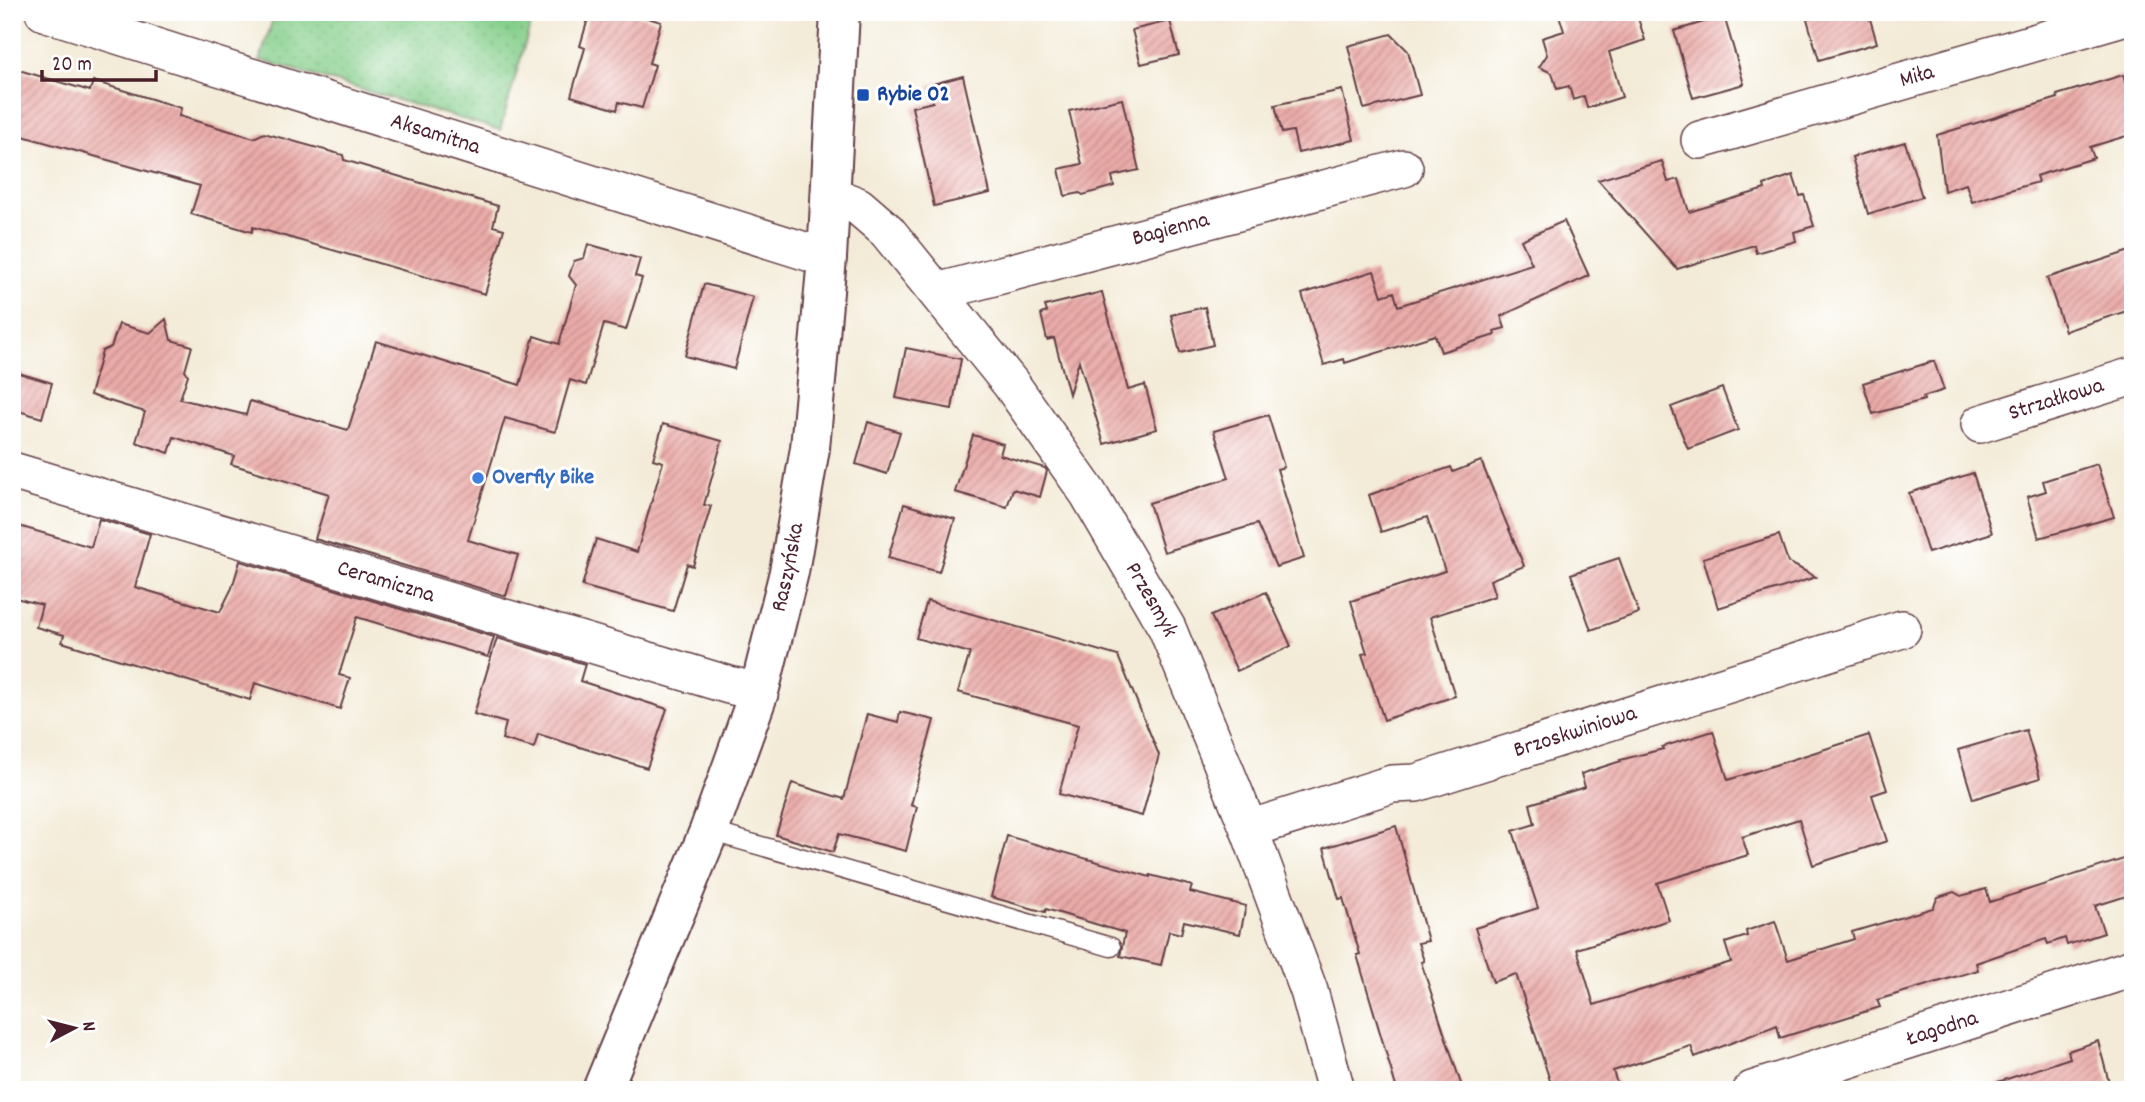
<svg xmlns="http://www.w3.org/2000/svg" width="2145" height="1102" font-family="Dekko,sans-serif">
<defs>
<pattern id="green-dots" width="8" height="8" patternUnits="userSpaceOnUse" patternTransform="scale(1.75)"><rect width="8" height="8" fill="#85cf8b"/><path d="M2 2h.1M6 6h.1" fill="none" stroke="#74b178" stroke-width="1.8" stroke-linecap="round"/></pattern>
<pattern id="building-hatch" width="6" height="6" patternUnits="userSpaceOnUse" patternTransform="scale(1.75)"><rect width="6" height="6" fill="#ebaca9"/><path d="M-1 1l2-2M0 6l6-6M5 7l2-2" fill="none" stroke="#c08b8a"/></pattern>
</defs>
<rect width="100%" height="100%" fill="#fff"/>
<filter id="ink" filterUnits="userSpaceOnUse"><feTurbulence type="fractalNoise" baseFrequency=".0143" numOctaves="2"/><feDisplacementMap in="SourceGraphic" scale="14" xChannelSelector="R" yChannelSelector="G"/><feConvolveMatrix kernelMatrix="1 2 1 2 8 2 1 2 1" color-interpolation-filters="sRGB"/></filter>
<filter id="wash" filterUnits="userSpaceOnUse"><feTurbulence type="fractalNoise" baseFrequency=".00686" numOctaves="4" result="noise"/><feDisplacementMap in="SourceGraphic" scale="28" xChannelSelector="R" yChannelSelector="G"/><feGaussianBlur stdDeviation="1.57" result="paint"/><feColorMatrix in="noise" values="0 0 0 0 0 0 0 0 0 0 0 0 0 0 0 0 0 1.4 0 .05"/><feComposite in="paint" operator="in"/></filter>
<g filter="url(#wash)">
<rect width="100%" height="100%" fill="#f3ebd7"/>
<path fill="url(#green-dots)" stroke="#68775b" stroke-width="2" d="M275 12H534L500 130 260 60Z"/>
<g id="blocks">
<path fill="url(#building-hatch)" d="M590 12H628L661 22 649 63 655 65 642 108 619 102 617 110 571 96 585 48 580 46Z
M1558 12H1636L1645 40 1609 52 1622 97 1587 108 1584 96 1573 100 1569 86 1557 89 1552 73 1539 67 1547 55 1542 38 1564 31Z
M1805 12H1868L1877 43 1819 60Z
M1724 16 1744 84 1693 98 1674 31Z
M1170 21 1179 55 1141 64 1132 30Z
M1391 34 1408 51 1420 95 1364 109 1348 46Z
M12 68 90 91 93 81 181 108 179 116 254 138 264 133 343 155 344 160 498 206 493 226 504 229 485 294 253 227 252 232 191 214 200 186 12 133Z
M2123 75 2133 106V134L2090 147 2094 158 2036 176 2038 182 2003 192 1972 202 1966 184 1944 191 1937 135 2058 98 2057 95Z
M963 76 990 193 934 206 912 107 933 102 929 85Z
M1342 90 1354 140 1298 153 1293 131 1282 133 1275 105Z
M1122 99 1139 170 1112 176 1114 186 1083 195 1080 193 1065 196 1059 169 1082 164 1069 111Z
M1905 142 1922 197 1868 214 1852 157Z
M1662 161 1668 182 1679 179 1689 212 1765 189 1764 185 1793 175 1800 196 1804 195 1814 226 1794 232 1796 241 1756 253 1754 245 1677 269 1598 180Z
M1564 221 1589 276 1501 316 1505 328 1494 331 1495 335 1441 352 1435 335 1345 363 1344 359 1324 365 1302 294 1374 271 1382 296 1394 292 1398 306 1532 264 1521 240Z
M588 244 640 259 635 276 642 278 626 330 604 324 586 385 570 380 555 432 505 418 468 540 518 555 506 596 315 539 329 494 231 464 234 456 174 437 169 453 136 442 145 412 90 395 102 351 111 347 119 324 150 333 166 319 171 340 192 346 185 371 188 375 180 399 246 415 250 401 348 430 376 341 520 385 534 336 559 344 576 285 569 276 574 261 584 258Z
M2133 250V309L2065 331 2047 278Z
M704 284 753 297 734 369 685 356Z
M1102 292 1128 390 1145 385 1157 429 1104 444 1079 361 1069 394 1054 338 1047 340 1041 314 1047 312 1045 306Z
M1205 307 1213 345 1180 353 1171 315Z
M906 348 961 359 952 409 896 398Z
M1934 361 1944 390 1923 397 1924 400 1873 414 1863 383Z
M12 371 52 383 42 418 12 409Z
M1722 388 1738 430 1688 449 1671 407Z
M1268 415 1284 467 1277 469 1304 558 1276 567 1257 524 1164 552 1149 503 1229 478 1214 431Z
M868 422 900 432 887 474 856 464Z
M663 424 722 441 704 505 711 506 693 566 687 564 673 611 582 586 596 539 637 552 663 462 653 459Z
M973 435 1003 444 1000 455 1045 468 1047 471 1040 497 1013 489 1007 507 955 492Z
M1481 461 1524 566 1490 580 1495 596 1430 617 1455 696 1384 720 1362 654 1367 653 1351 601 1445 571 1427 517 1381 532 1369 495 1451 467 1453 472Z
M2097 464 2114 517 2039 538 2027 497 2046 491 2043 481Z
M1973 473 1992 533 1928 553 1909 493Z
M904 504 955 519 939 572 888 558Z
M99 519 150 534 135 587 220 612 232 588 240 561 494 637 488 657 357 617 339 675 350 678 340 709 255 683 250 700 62 642 64 635 36 627 42 605 12 597V524L91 547Z
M1779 535 1788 562 1816 577 1718 608 1703 558Z
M1619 558 1639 613 1591 630 1571 574Z
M1266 592 1291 646 1237 671 1211 616Z
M927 601 1118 656 1159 755 1142 816 1059 794 1078 725 958 692 970 653 916 638Z
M497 638 585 664 580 681 667 709 647 768 538 734 534 748 502 739 506 723 474 714Z
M900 712 934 720 911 805 917 807 906 851 839 834 833 852 776 835 792 783 844 799 867 714 898 722Z
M2026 730 2040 778 1973 799 1958 750Z
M1713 731 1728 780 1869 735 1887 790 1872 795 1887 841 1813 865 1799 819 1742 837 1748 855 1657 883 1669 920 1577 949 1594 1005 1731 962 1725 943 1747 936 1746 931 1775 921 1788 960 1854 939 1852 932 1933 908 1938 897 1954 892 1961 896 1986 889 1990 902 2133 856V894L2095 906 2104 933 2067 945 2065 938 2048 944 2046 939 1976 963 1978 970 1877 1000 1880 1007 1780 1038 1777 1025 1695 1057 1691 1046 1613 1071 1619 1090H1553L1516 974 1493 982 1475 928 1538 908 1513 831 1535 824 1530 804 1585 787 1581 774 1621 761 1620 760 1663 749 1662 747Z
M1396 826 1428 941 1418 943 1424 961 1421 962 1463 1090H1397L1357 955 1360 954 1343 898 1339 899 1324 848Z
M1007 836 1150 877V875L1192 886 1190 892 1246 906 1240 934 1184 921 1181 934 1169 931 1161 965 1120 956 1125 933 1046 909 1045 912 991 897Z
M2098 1041 2111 1090H1993L1992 1084 2070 1058 2068 1051Z"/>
</g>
</g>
<g filter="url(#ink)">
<use href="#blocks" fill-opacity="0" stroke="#633e45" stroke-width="2"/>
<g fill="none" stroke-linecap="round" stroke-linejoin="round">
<defs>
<path id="service" d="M709 831 1111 947"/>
<g id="minor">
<path id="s1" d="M44 12 827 258"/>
<path id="s2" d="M1700 140 2133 14"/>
<path id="s3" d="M830 195 858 206 887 231 1011 384 1088 493 1167 628 1249 829 1309 991 1336 1090"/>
<path id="s4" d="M937 292 1404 168"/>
<path id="s5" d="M1980 424 2133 376"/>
<path id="s6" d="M12 471 729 685 759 692"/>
<path id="s7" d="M1249 829 1392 784 1416 783 1902 629"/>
<path id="s8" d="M1752 1090 2133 968"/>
</g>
<g id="tertiary">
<path id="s9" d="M602 1090 709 831 759 692 789 572 810 448 827 258 840 12"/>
</g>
</defs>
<use href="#service" stroke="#633e45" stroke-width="21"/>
<use href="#minor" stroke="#633e45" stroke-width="40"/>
<use href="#tertiary" stroke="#633e45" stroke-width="42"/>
<use href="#service" stroke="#fff" stroke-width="18"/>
<use href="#minor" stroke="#fff" stroke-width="37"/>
<use href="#tertiary" stroke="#fff" stroke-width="38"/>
</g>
</g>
<rect fill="#1a4fb4" stroke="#fff" stroke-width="2.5" x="856" y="88" width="14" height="14" rx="3.5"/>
<circle fill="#3f7fe0" stroke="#fff" stroke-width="2.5" cx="478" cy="478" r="7"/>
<g text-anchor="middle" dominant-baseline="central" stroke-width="6" stroke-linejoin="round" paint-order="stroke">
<g font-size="23" fill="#4a1f2b" stroke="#fff">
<text stroke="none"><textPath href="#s2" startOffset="226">Miła</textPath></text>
<text stroke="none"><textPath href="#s1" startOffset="410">Aksamitna</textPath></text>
<text stroke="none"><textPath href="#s4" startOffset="242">Bagienna</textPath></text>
<text stroke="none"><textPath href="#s5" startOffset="80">Strzałkowa</textPath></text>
<text stroke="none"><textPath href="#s9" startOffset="556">Raszyńska</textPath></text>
<text stroke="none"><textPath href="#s6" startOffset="390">Ceramiczna</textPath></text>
<text stroke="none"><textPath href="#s3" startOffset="523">Przesmyk</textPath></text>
<text stroke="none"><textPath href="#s7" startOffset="341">Brzoskwiniowa</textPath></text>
<text stroke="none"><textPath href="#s8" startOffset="200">Łagodna</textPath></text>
</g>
<g font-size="23" font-weight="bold" fill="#164399" stroke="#fff" text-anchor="start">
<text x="877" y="95">Rybie 02</text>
</g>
<g font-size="23" font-weight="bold" fill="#366cbe" stroke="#fff" text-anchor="start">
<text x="492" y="478">Overfly Bike</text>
</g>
</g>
<rect width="2145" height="1102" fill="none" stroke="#fff" stroke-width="42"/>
<g transform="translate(74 1028) rotate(83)" stroke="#ffffff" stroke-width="5" paint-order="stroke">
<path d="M0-5L12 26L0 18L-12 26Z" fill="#4a1f2b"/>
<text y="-10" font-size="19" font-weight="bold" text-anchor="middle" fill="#4a1f2b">N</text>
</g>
<path d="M42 70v10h114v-10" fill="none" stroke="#4a1f2b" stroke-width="3.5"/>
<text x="52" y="70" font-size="21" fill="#4a1f2b" stroke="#ffffff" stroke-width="5" paint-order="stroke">20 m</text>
</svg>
